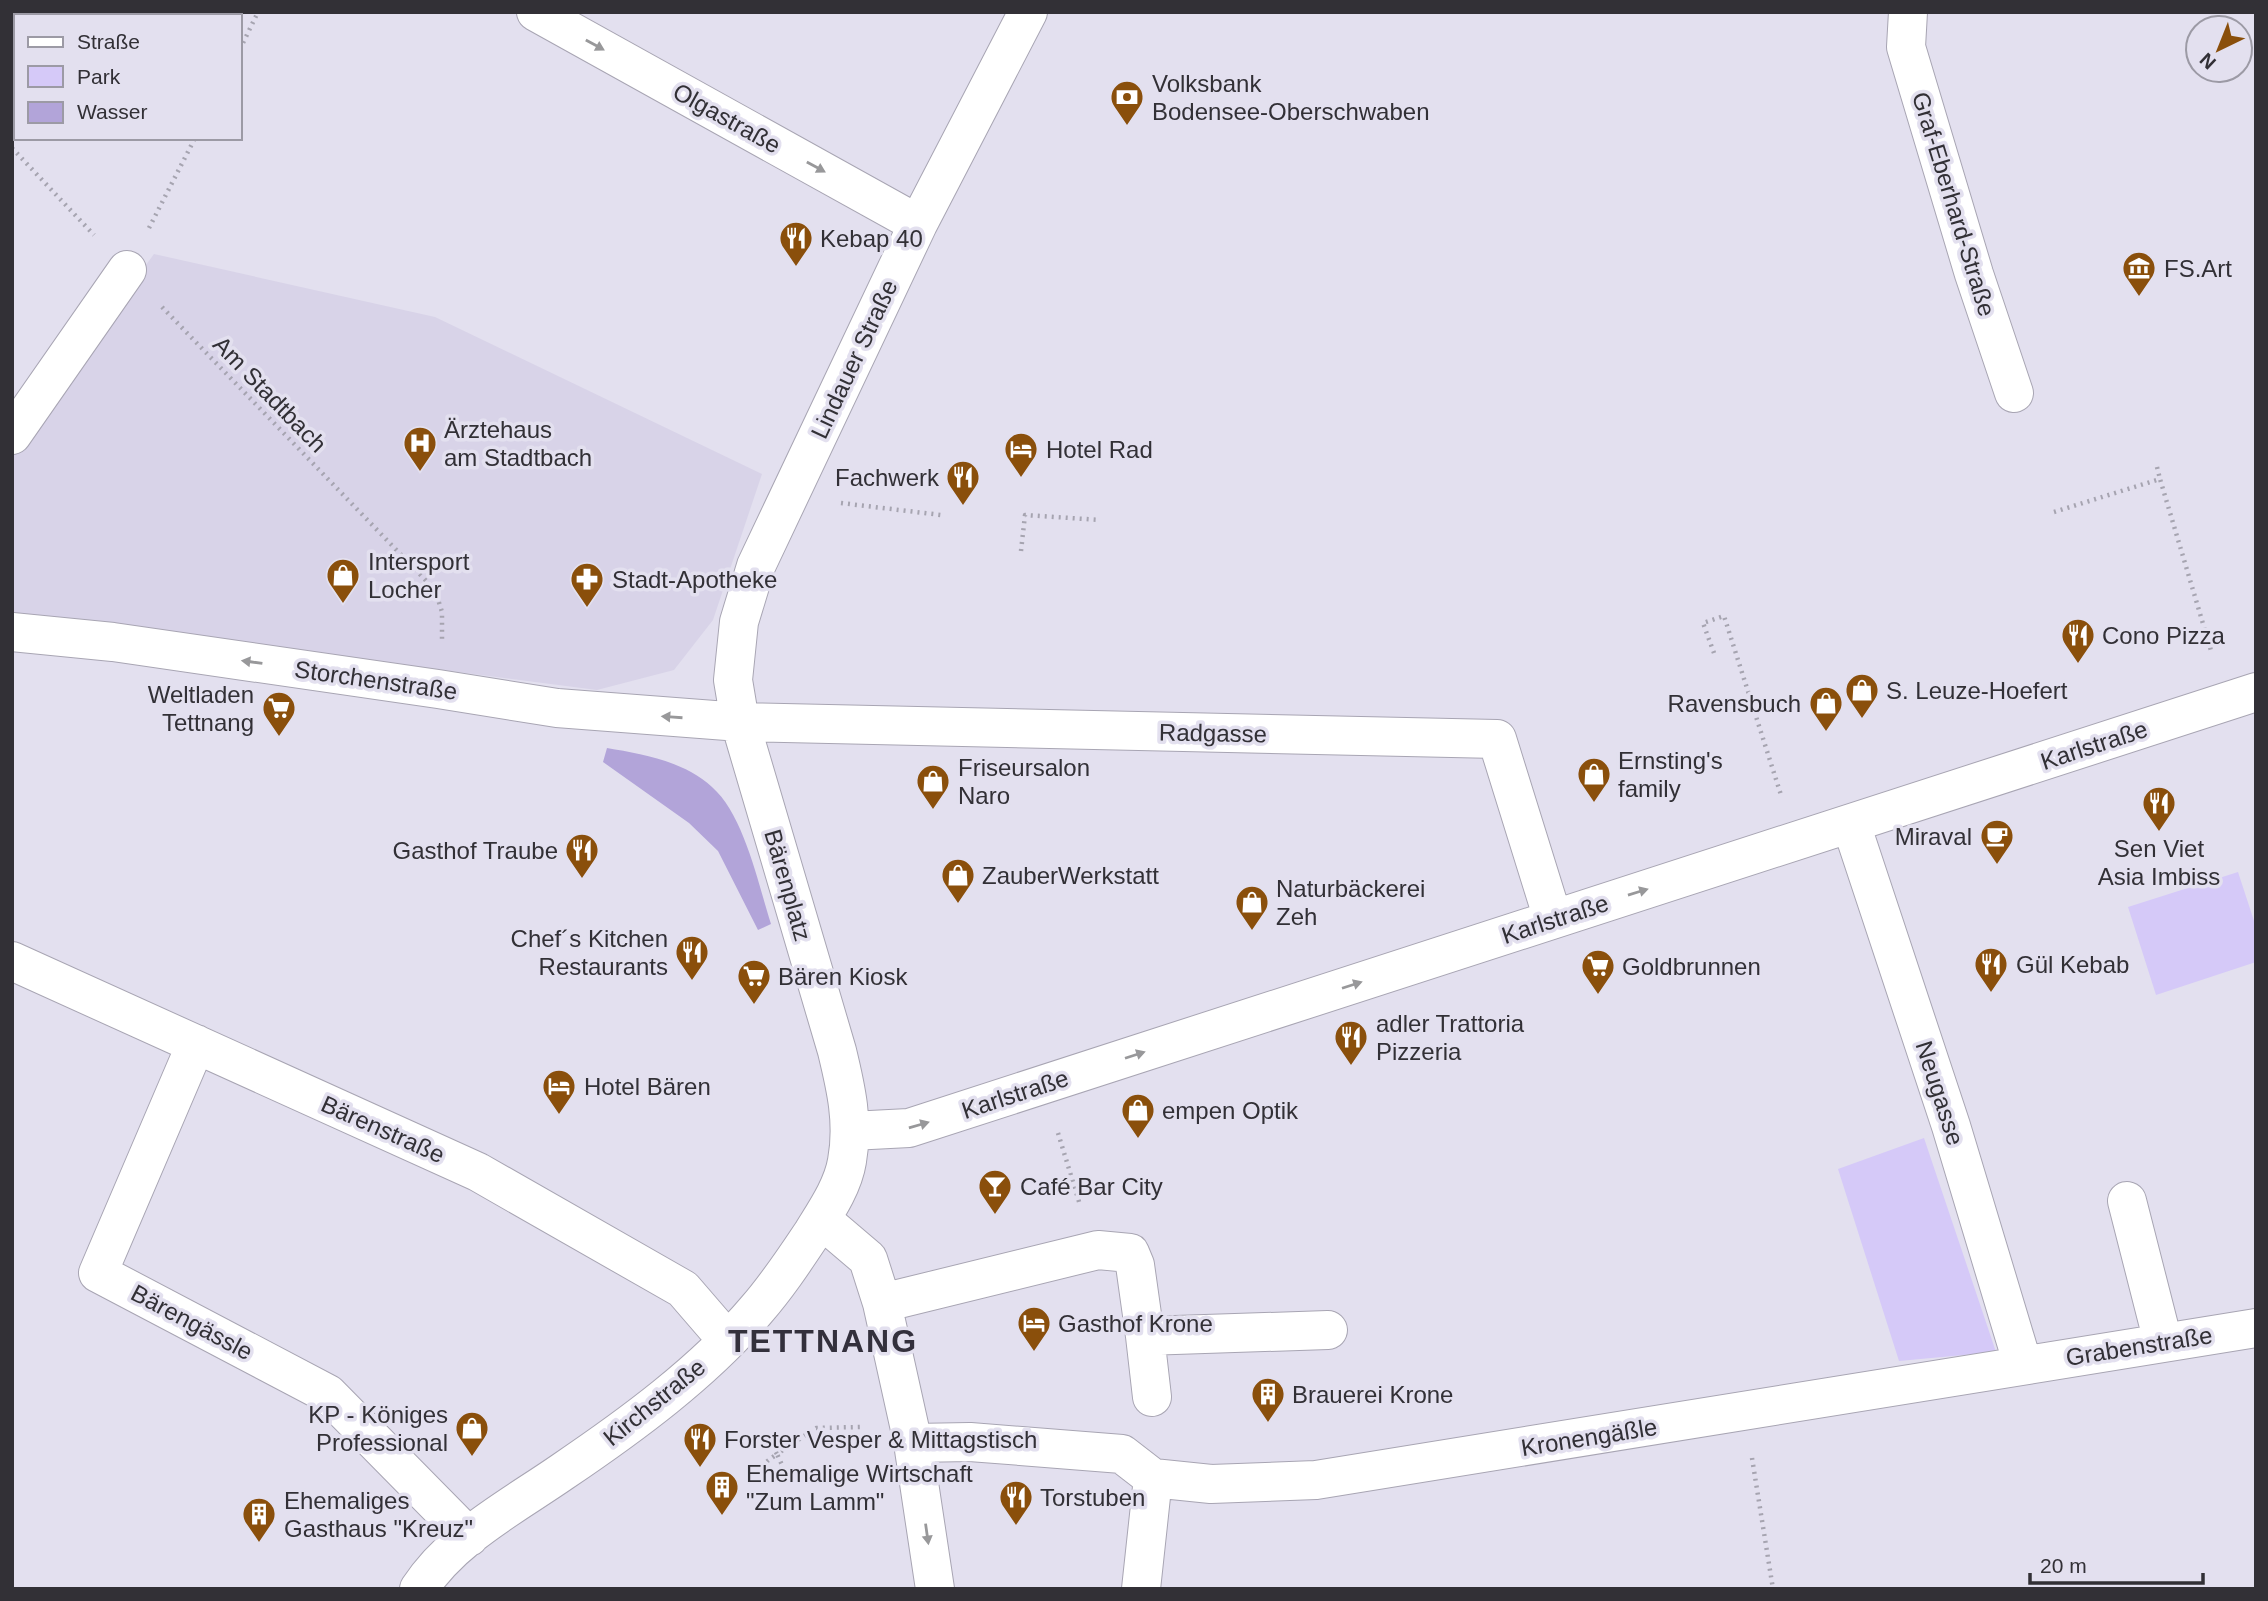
<svg xmlns="http://www.w3.org/2000/svg" width="2268" height="1601" font-family="Helvetica,sans-serif">
<rect width="100%" height="100%" fill="#e3e0ef"/>
<path fill="#d8d3e8" d="M154 254 435 317 762 474 713 620 674 670 597 690 12 614V446Z"/>
<path fill="#d5c9f8" d="M2238 872 2256 927V962L2156 995 2128 907Z
M1924 1138 1996 1352 1899 1361 1838 1169Z"/>
<path fill="#b2a4d9" d="M607 748C642 754 684 761 712 787 744 815 758 883 771 924L758 930 718 851 689 823 603 762Z"/>
<g fill="none" stroke-linecap="round" stroke-linejoin="round">
<defs>
<path id="minor" d="M536 12 918 224
M1908 12 1906 47 1974 274 2014 393
M12 435 127 270
M12 632 113 642 438 689 557 708 740 722 1497 739 1553 919
M1851 824 1951 1126 2023 1365
M12 961 478 1172 683 1289 727 1340
M196 1044 98 1273 328 1394 469 1537
M851 1131 909 1128 2256 692
M2127 1201 2163 1342
M821 1219 868 1259 882 1303 913 1443 935 1589
M882 1303 1098 1250 1130 1253 1135 1265 1145 1336 1328 1330
M1145 1336 1152 1397
M913 1443 970 1442 1122 1454 1153 1478 1141 1589
M1153 1478 1211 1484 1316 1480 2256 1328
M419 1589C453 1537 513 1506 562 1472 630 1426 704 1372 757 1309 778 1285 795 1259 813 1232 826 1211 843 1186 847 1161 854 1123 846 1088 837 1051L740 722 733 680 739 622 756 566 918 224 1028 12"/>
</defs>
<use href="#minor" stroke="#a8a5b3" stroke-width="40"/>
<path stroke="#a6a4b0" stroke-width="4.5" stroke-dasharray="2 5" stroke-linecap="butt" d="M240 49 258 12
M12 148 94 235
M149 228 195 138
M162 307 435 590 442 612V639
M2157 467 2160 479
M841 503 941 515
M2054 512 2160 479 2212 654
M1021 551 1025 515 1100 520
M1714 653 1703 623 1724 616 1781 795
M1058 1133 1080 1205
M765 1434 777 1454 816 1428 860 1427
M1752 1458 1773 1589
M750 1474 777 1454 787 1476"/>
<use href="#minor" stroke="#fff" stroke-width="38"/>
</g>
<defs><path id="oneway-solid" d="M-6-.8H1V-3.2L6.5 0L1 3.2V.8H-6Z" transform="scale(1.75)"/></defs>
<g fill="#98989a">
<use href="#oneway-solid" transform="translate(595 45) rotate(29)"/>
<use href="#oneway-solid" transform="translate(816 167) rotate(29)"/>
<use href="#oneway-solid" transform="translate(252 662) rotate(-172)"/>
<use href="#oneway-solid" transform="translate(672 717) rotate(-176)"/>
<use href="#oneway-solid" transform="translate(1638 892) rotate(-17)"/>
<use href="#oneway-solid" transform="translate(1352 985) rotate(-18)"/>
<use href="#oneway-solid" transform="translate(1135 1055) rotate(-18)"/>
<use href="#oneway-solid" transform="translate(919 1125) rotate(-16)"/>
<use href="#oneway-solid" transform="translate(927 1534) rotate(82)"/>
</g>
<defs>
<symbol id="bank-pin" viewBox="-11 -11 22 30"><path d="M0 17L-7.5 6A9.5 9.5 0 1 1 7.5 6Z" fill="#8a4f0b" stroke="#e3e0ef"/><path d="M-6-4H6V4H-6ZM0-2.3a2.3 2.3 0 1 0 0 4.6a2.3 2.3 0 1 0 0-4.6Z" fill="#fff"/></symbol>
<symbol id="restaurant-pin" viewBox="-11 -11 22 30"><path d="M0 17L-7.5 6A9.5 9.5 0 1 1 7.5 6Z" fill="#8a4f0b" stroke="#e3e0ef"/><path d="M-5-6h1v4h1v-4h1v4h1v-4h1v5L-1.5 .5V6h-2V.5L-5-1ZM5-6V6H3V1.5H1.5Q1.5-4 5-6Z" fill="#fff"/></symbol>
<symbol id="museum-pin" viewBox="-11 -11 22 30"><path d="M0 17L-7.5 6A9.5 9.5 0 1 1 7.5 6Z" fill="#8a4f0b" stroke="#e3e0ef"/><path d="M0-6L6-3V-2H-6V-3ZM-5-1h2V3h-2ZM-1-1h2V3h-2ZM3-1h2V3H3ZM-6 4H6V6H-6Z" fill="#fff"/></symbol>
<symbol id="hospital-pin" viewBox="-11 -11 22 30"><path d="M0 17L-7.5 6A9.5 9.5 0 1 1 7.5 6Z" fill="#8a4f0b" stroke="#e3e0ef"/><path d="M-5-5h3v3.5h4V-5h3V5h-3V1.5h-4V5h-3Z" fill="#fff"/></symbol>
<symbol id="hotel-pin" viewBox="-11 -11 22 30"><path d="M0 17L-7.5 6A9.5 9.5 0 1 1 7.5 6Z" fill="#8a4f0b" stroke="#e3e0ef"/><path d="M-6-4.5h1.5V1H6V5H4.5V3h-9V5H-6ZM-4 0a1.8 1.8 0 1 1 3.6 0ZM.5 0V-2.5h3Q6-2.5 6 0Z" fill="#fff"/></symbol>
<symbol id="shop-pin" viewBox="-11 -11 22 30"><path d="M0 17L-7.5 6A9.5 9.5 0 1 1 7.5 6Z" fill="#8a4f0b" stroke="#e3e0ef"/><path d="M-5-2.5h2.3a2.7 3.5 0 0 1 5.4 0H5L5.5 6h-11ZM-1.5-2.5h3a1.5 2.3 0 0 0-3 0Z" fill="#fff"/></symbol>
<symbol id="pharmacy-pin" viewBox="-11 -11 22 30"><path d="M0 17L-7.5 6A9.5 9.5 0 1 1 7.5 6Z" fill="#8a4f0b" stroke="#e3e0ef"/><path d="M-2-6h4v4h4v4h-4v4h-4v-4h-4v-4h4Z" fill="#fff"/></symbol>
<symbol id="supermarket-pin" viewBox="-11 -11 22 30"><path d="M0 17L-7.5 6A9.5 9.5 0 1 1 7.5 6Z" fill="#8a4f0b" stroke="#e3e0ef"/><path d="M-6-5.5h2.5l.6 2H6L4.5 2H-2.5L-4.4-4H-6ZM-1.5 3.2a1.3 1.3 0 1 0 .1 0ZM3 3.2a1.3 1.3 0 1 0 .1 0Z" fill="#fff"/></symbol>
<symbol id="cafe-pin" viewBox="-11 -11 22 30"><path d="M0 17L-7.5 6A9.5 9.5 0 1 1 7.5 6Z" fill="#8a4f0b" stroke="#e3e0ef"/><path d="M-5.5-4.5H6V0H3Q3 3.5 0 3.5H-2.5Q-5.5 3.5-5.5 0ZM3-3.2v2h1.7v-2ZM-6 4.5H4V6H-6Z" fill="#fff"/></symbol>
<symbol id="bar-pin" viewBox="-11 -11 22 30"><path d="M0 17L-7.5 6A9.5 9.5 0 1 1 7.5 6Z" fill="#8a4f0b" stroke="#e3e0ef"/><path d="M-6-5H6L.8 .8V4.5H3.5V6h-7V4.5H-.8V.8Z" fill="#fff"/></symbol>
<symbol id="building-pin" viewBox="-11 -11 22 30"><path d="M0 17L-7.5 6A9.5 9.5 0 1 1 7.5 6Z" fill="#8a4f0b" stroke="#e3e0ef"/><path d="M-4-6H4V6H1V3H-1V6H-4ZM-2.5-4.3h1.7v1.8h-1.7ZM.8-4.3h1.7v1.8H.8ZM-2.5-1h1.7V.8h-1.7ZM.8-1h1.7V.8H.8Z" fill="#fff"/></symbol>
</defs>
<g fill-rule="evenodd">
<use href="#bank-pin" x="1108" y="78" width="38" height="52"/>
<use href="#restaurant-pin" x="777" y="219" width="38" height="52"/>
<use href="#museum-pin" x="2120" y="249" width="38" height="52"/>
<use href="#hospital-pin" x="401" y="424" width="38" height="52"/>
<use href="#hotel-pin" x="1002" y="430" width="38" height="52"/>
<use href="#restaurant-pin" x="944" y="458" width="38" height="52"/>
<use href="#shop-pin" x="324" y="556" width="38" height="52"/>
<use href="#pharmacy-pin" x="568" y="560" width="38" height="52"/>
<use href="#restaurant-pin" x="2059" y="616" width="38" height="52"/>
<use href="#shop-pin" x="1843" y="671" width="38" height="52"/>
<use href="#shop-pin" x="1807" y="684" width="38" height="52"/>
<use href="#supermarket-pin" x="260" y="689" width="38" height="52"/>
<use href="#shop-pin" x="1575" y="755" width="38" height="52"/>
<use href="#shop-pin" x="914" y="762" width="38" height="52"/>
<use href="#restaurant-pin" x="2140" y="784" width="38" height="52"/>
<use href="#cafe-pin" x="1978" y="817" width="38" height="52"/>
<use href="#restaurant-pin" x="563" y="831" width="38" height="52"/>
<use href="#shop-pin" x="939" y="856" width="38" height="52"/>
<use href="#shop-pin" x="1233" y="883" width="38" height="52"/>
<use href="#restaurant-pin" x="673" y="933" width="38" height="52"/>
<use href="#restaurant-pin" x="1972" y="945" width="38" height="52"/>
<use href="#supermarket-pin" x="1579" y="947" width="38" height="52"/>
<use href="#supermarket-pin" x="735" y="957" width="38" height="52"/>
<use href="#restaurant-pin" x="1332" y="1018" width="38" height="52"/>
<use href="#hotel-pin" x="540" y="1067" width="38" height="52"/>
<use href="#shop-pin" x="1119" y="1091" width="38" height="52"/>
<use href="#bar-pin" x="976" y="1167" width="38" height="52"/>
<use href="#hotel-pin" x="1015" y="1304" width="38" height="52"/>
<use href="#building-pin" x="1249" y="1375" width="38" height="52"/>
<use href="#shop-pin" x="453" y="1409" width="38" height="52"/>
<use href="#restaurant-pin" x="681" y="1420" width="38" height="52"/>
<use href="#building-pin" x="703" y="1468" width="38" height="52"/>
<use href="#restaurant-pin" x="997" y="1478" width="38" height="52"/>
<use href="#building-pin" x="240" y="1495" width="38" height="52"/>
</g>
<g text-anchor="middle" dominant-baseline="central" stroke-width="7" stroke-linejoin="round" paint-order="stroke">
<g font-size="24" fill="#323036" stroke="#e3e0ef" text-anchor="start">
<text x="1152" y="83">Volksbank<tspan x="1152" dy="28">Bodensee-Oberschwaben</tspan></text>
<text x="820" y="238">Kebap 40</text>
<text x="2164" y="268">FS.Art</text>
<text x="444" y="429">Ärztehaus<tspan x="444" dy="28">am Stadtbach</tspan></text>
<text x="1046" y="449">Hotel Rad</text>
<text x="939" y="477" text-anchor="end">Fachwerk</text>
<text x="368" y="561">Intersport<tspan x="368" dy="28">Locher</tspan></text>
<text x="612" y="579">Stadt-Apotheke</text>
<text x="2102" y="635">Cono Pizza</text>
<text x="1886" y="690">S. Leuze-Hoefert</text>
<text x="254" y="694" text-anchor="end">Weltladen<tspan x="254" dy="28">Tettnang</tspan></text>
<text x="1801" y="703" text-anchor="end">Ravensbuch</text>
<text x="1618" y="760">Ernsting's<tspan x="1618" dy="28">family</tspan></text>
<text x="958" y="767">Friseursalon<tspan x="958" dy="28">Naro</tspan></text>
<text x="1972" y="836" text-anchor="end">Miraval</text>
<text x="2159" y="848" text-anchor="middle">Sen Viet<tspan x="2159" dy="28">Asia Imbiss</tspan></text>
<text x="558" y="850" text-anchor="end">Gasthof Traube</text>
<text x="982" y="875">ZauberWerkstatt</text>
<text x="1276" y="888">Naturbäckerei<tspan x="1276" dy="28">Zeh</tspan></text>
<text x="668" y="938" text-anchor="end">Chef´s Kitchen<tspan x="668" dy="28">Restaurants</tspan></text>
<text x="2016" y="964">Gül Kebab</text>
<text x="1622" y="966">Goldbrunnen</text>
<text x="778" y="976">Bären Kiosk</text>
<text x="1376" y="1023">adler Trattoria<tspan x="1376" dy="28">Pizzeria</tspan></text>
<text x="584" y="1086">Hotel Bären</text>
<text x="1162" y="1110">empen Optik</text>
<text x="1020" y="1186">Café Bar City</text>
<text x="1058" y="1323">Gasthof Krone</text>
<text x="1292" y="1394">Brauerei Krone</text>
<text x="448" y="1414" text-anchor="end">KP - Königes<tspan x="448" dy="28">Professional</tspan></text>
<text x="724" y="1439">Forster Vesper &amp; Mittagstisch</text>
<text x="746" y="1473">Ehemalige Wirtschaft<tspan x="746" dy="28">"Zum Lamm"</tspan></text>
<text x="1040" y="1497">Torstuben</text>
<text x="284" y="1500">Ehemaliges<tspan x="284" dy="28">Gasthaus "Kreuz"</tspan></text>
</g>
<g font-size="24" fill="#323036" stroke="#e3e0ef">
<text transform="translate(727 118) rotate(29)">Olgastraße</text>
<text transform="translate(1954 204) rotate(73)">Graf-Eberhard-Straße</text>
<text transform="translate(854 359) rotate(-65)">Lindauer Straße</text>
<text transform="translate(270 394) rotate(46)">Am Stadtbach</text>
<text transform="translate(376 680) rotate(8)">Storchenstraße</text>
<text transform="translate(1213 733) rotate(1)">Radgasse</text>
<text transform="translate(2094 745) rotate(-18)">Karlstraße</text>
<text transform="translate(788 885) rotate(74)">Bärenplatz</text>
<text transform="translate(1555 919) rotate(-18)">Karlstraße</text>
<text transform="translate(1940 1093) rotate(72)">Neugasse</text>
<text transform="translate(1015 1094) rotate(-18)">Karlstraße</text>
<text transform="translate(383 1129) rotate(24)">Bärenstraße</text>
<text transform="translate(192 1322) rotate(28)">Bärengässle</text>
<text transform="translate(2139 1346) rotate(-9)">Grabenstraße</text>
<text transform="translate(654 1402) rotate(-39)">Kirchstraße</text>
<text transform="translate(1589 1437) rotate(-9)">Kronengäßle</text>
</g>
<g font-size="32" font-weight="bold" letter-spacing="2" fill="#33303c" stroke="#e3e0ef">
<text x="823" y="1341">TETTNANG</text>
</g>
</g>
<rect width="2268" height="1601" fill="none" stroke="#323036" stroke-width="28"/>
<rect x="14" y="14" width="228" height="126" fill="#e3e0ef" stroke="#9c9aa5" stroke-width="2"/>
<rect x="28" y="37" width="35" height="10" fill="#ffffff" stroke="#9c9aa5" stroke-width="2"/>
<text x="77" y="49" font-size="21" fill="#323036">Straße</text>
<rect x="28" y="66" width="35" height="21" fill="#d5c9f8" stroke="#9c9aa5" stroke-width="2"/>
<text x="77" y="84" font-size="21" fill="#323036">Park</text>
<rect x="28" y="102" width="35" height="21" fill="#b2a4d9" stroke="#9c9aa5" stroke-width="2"/>
<text x="77" y="119" font-size="21" fill="#323036">Wasser</text>
<g transform="translate(2219 49) rotate(223)"><circle r="33" fill="#e3e0ef" stroke="#9c9aa5" stroke-width="2"/>
<path d="M0-5L12 26L0 18L-12 26Z" fill="#8a4f0b"/>
<text y="-10" font-size="19" font-weight="bold" text-anchor="middle" fill="#323036">N</text>
</g>
<path d="M2030 1573v10h173v-10" fill="none" stroke="#323036" stroke-width="3.5"/>
<text x="2040" y="1573" font-size="21" fill="#323036" stroke="#e3e0ef" stroke-width="5" paint-order="stroke">20 m</text>
</svg>
